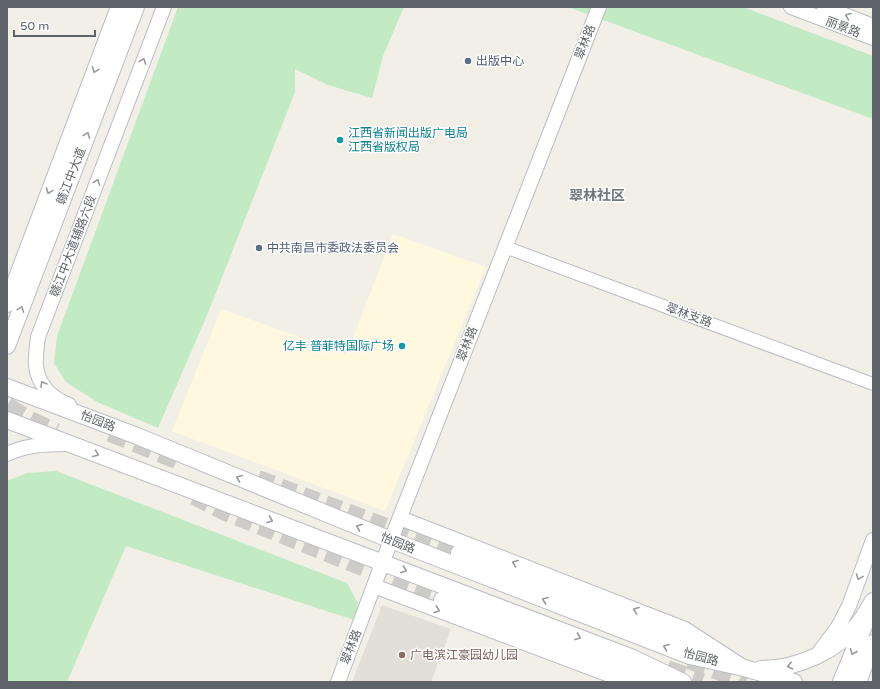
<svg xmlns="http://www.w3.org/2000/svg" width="880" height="689" font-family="'Varela Round','Noto Sans SC',sans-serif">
<rect width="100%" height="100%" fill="#f2efe7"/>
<path fill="#fff8df" d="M393 234 486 267 385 511 172 431 221 309 347 354Z"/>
<path fill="#e2dfd6" d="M382 605 451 629 431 682H352Z"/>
<path fill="#c2ebc3" d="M178 7H404L383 56 372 98 328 85 295 69V92L208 313 158 428 97 402 66 382 54 363 57 336Z
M568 7H743L873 56V119Z
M56 471 347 583 358 603 354 620 126 546 67 682H7V481L27 473Z"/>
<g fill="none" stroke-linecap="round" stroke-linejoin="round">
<path stroke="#cdccc8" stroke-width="16" stroke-dasharray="16 8" stroke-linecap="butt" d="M258 478 459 553
M194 497 223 512 442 600"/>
<path stroke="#cdccc8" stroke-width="18" stroke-dasharray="18 9" stroke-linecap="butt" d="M7 406 30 420 56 432
M110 433 179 461
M689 660 746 682
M667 669 702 682"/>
<defs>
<path id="minor" d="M505 247 873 384"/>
<path id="tertiary" d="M791 7 873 38
M824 7 873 26
M69 405C52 398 38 385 36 366 35 357 37 346 38 337L164 7
M7 454C26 445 46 444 67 444
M400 518 685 629 742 666
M374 586 628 682
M818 654 838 627 849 606 873 540
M338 682 391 540 599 7"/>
<path id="secondary" d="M7 304 119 7
M7 346 136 7
M7 387 137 436 391 540 690 656 744 668 794 682
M7 420 633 658 683 682
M459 553 713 654
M442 600 627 671 664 682
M761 669C798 669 837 651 860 622 865 615 869 607 873 601
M841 682 866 621
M858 682 873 643"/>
</defs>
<use href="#minor" stroke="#b9bdc1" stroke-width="14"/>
<use href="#tertiary" stroke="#b9bdc1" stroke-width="16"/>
<use href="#secondary" stroke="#babec3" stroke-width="18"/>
<use href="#minor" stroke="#fff" stroke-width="12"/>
<use href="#tertiary" stroke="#fff" stroke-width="14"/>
<use href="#secondary" stroke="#fff" stroke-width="16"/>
</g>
<defs><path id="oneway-chevron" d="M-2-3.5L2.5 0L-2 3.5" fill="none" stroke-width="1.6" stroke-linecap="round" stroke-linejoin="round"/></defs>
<g stroke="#969a9e">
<use href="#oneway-chevron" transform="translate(848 16) rotate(-159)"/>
<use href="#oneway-chevron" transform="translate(143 61) rotate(-69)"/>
<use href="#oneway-chevron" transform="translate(95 70) rotate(111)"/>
<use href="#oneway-chevron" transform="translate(87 135) rotate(-69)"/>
<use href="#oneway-chevron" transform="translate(97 182) rotate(-69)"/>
<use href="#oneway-chevron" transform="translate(49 191) rotate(111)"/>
<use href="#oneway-chevron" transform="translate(21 309) rotate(-69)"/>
<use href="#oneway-chevron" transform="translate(43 384) rotate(-120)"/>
<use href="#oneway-chevron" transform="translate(96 454) rotate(21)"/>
<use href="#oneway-chevron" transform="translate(239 478) rotate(-158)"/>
<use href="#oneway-chevron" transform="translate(270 520) rotate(21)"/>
<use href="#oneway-chevron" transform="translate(359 527) rotate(-158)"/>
<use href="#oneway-chevron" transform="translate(515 563) rotate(-159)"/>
<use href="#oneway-chevron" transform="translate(404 570) rotate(21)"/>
<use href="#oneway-chevron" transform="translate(859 577) rotate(110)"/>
<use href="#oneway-chevron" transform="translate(545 600) rotate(-159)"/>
<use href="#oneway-chevron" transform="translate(437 610) rotate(21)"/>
<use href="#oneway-chevron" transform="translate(636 610) rotate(-159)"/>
<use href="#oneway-chevron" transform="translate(578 637) rotate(21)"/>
<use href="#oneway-chevron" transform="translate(666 647) rotate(-159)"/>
<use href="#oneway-chevron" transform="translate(853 652) rotate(112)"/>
<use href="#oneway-chevron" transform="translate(790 666) rotate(167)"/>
</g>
<g fill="#5c6f8a" stroke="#fff" stroke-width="1.5">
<circle cx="468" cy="61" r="4"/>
<circle cx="259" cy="248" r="4"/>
</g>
<g fill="#0f9aa8" stroke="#fff" stroke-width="1.5">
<circle cx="340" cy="140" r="4"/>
<circle cx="402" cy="346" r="4"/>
</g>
<circle fill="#8d6e63" stroke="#fff" stroke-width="1.5" cx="402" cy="655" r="4"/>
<g text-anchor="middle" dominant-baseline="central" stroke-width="3" stroke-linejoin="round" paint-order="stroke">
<g font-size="12" fill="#5e6369" stroke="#fff">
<text transform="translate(843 27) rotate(21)">丽景路</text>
<text transform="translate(585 42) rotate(-69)">翠林路</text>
<text transform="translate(71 176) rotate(-69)">赣江中大道</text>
<text transform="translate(73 246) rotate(-69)">赣江中大道辅路六段</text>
<text transform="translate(689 315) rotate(20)">翠林支路</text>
<text transform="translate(467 344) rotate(-69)">翠林路</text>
<text transform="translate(98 421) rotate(21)">怡园路</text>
<text transform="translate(398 543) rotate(22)">怡园路</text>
<text transform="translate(351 647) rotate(-69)">翠林路</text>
<text transform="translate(701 657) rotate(15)">怡园路</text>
</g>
<g font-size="12" fill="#4e5e75" stroke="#fff" text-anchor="start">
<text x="476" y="61">出版中心</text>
<text x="267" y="248">中共南昌市委政法委员会</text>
</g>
<g font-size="12" fill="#0d838f" stroke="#fff" text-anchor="start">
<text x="348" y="133">江西省新闻出版广电局<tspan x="348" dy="14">江西省版权局</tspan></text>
<text x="394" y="346" text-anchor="end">亿丰 普菲特国际广场</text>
</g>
<g font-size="12" fill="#785e54" stroke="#fff" text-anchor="start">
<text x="410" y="655">广电滨江豪园幼儿园</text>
</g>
<g font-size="14" font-weight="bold" fill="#6f757b" stroke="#fff">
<text x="597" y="195">翠林社区</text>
</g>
</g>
<rect width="880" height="689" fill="none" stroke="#5e6369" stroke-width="16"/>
<path d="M14 30v6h81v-6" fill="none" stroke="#5e6369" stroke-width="2"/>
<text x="20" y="30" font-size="12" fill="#5e6369" stroke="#ffffff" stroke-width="3" paint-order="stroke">50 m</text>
</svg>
